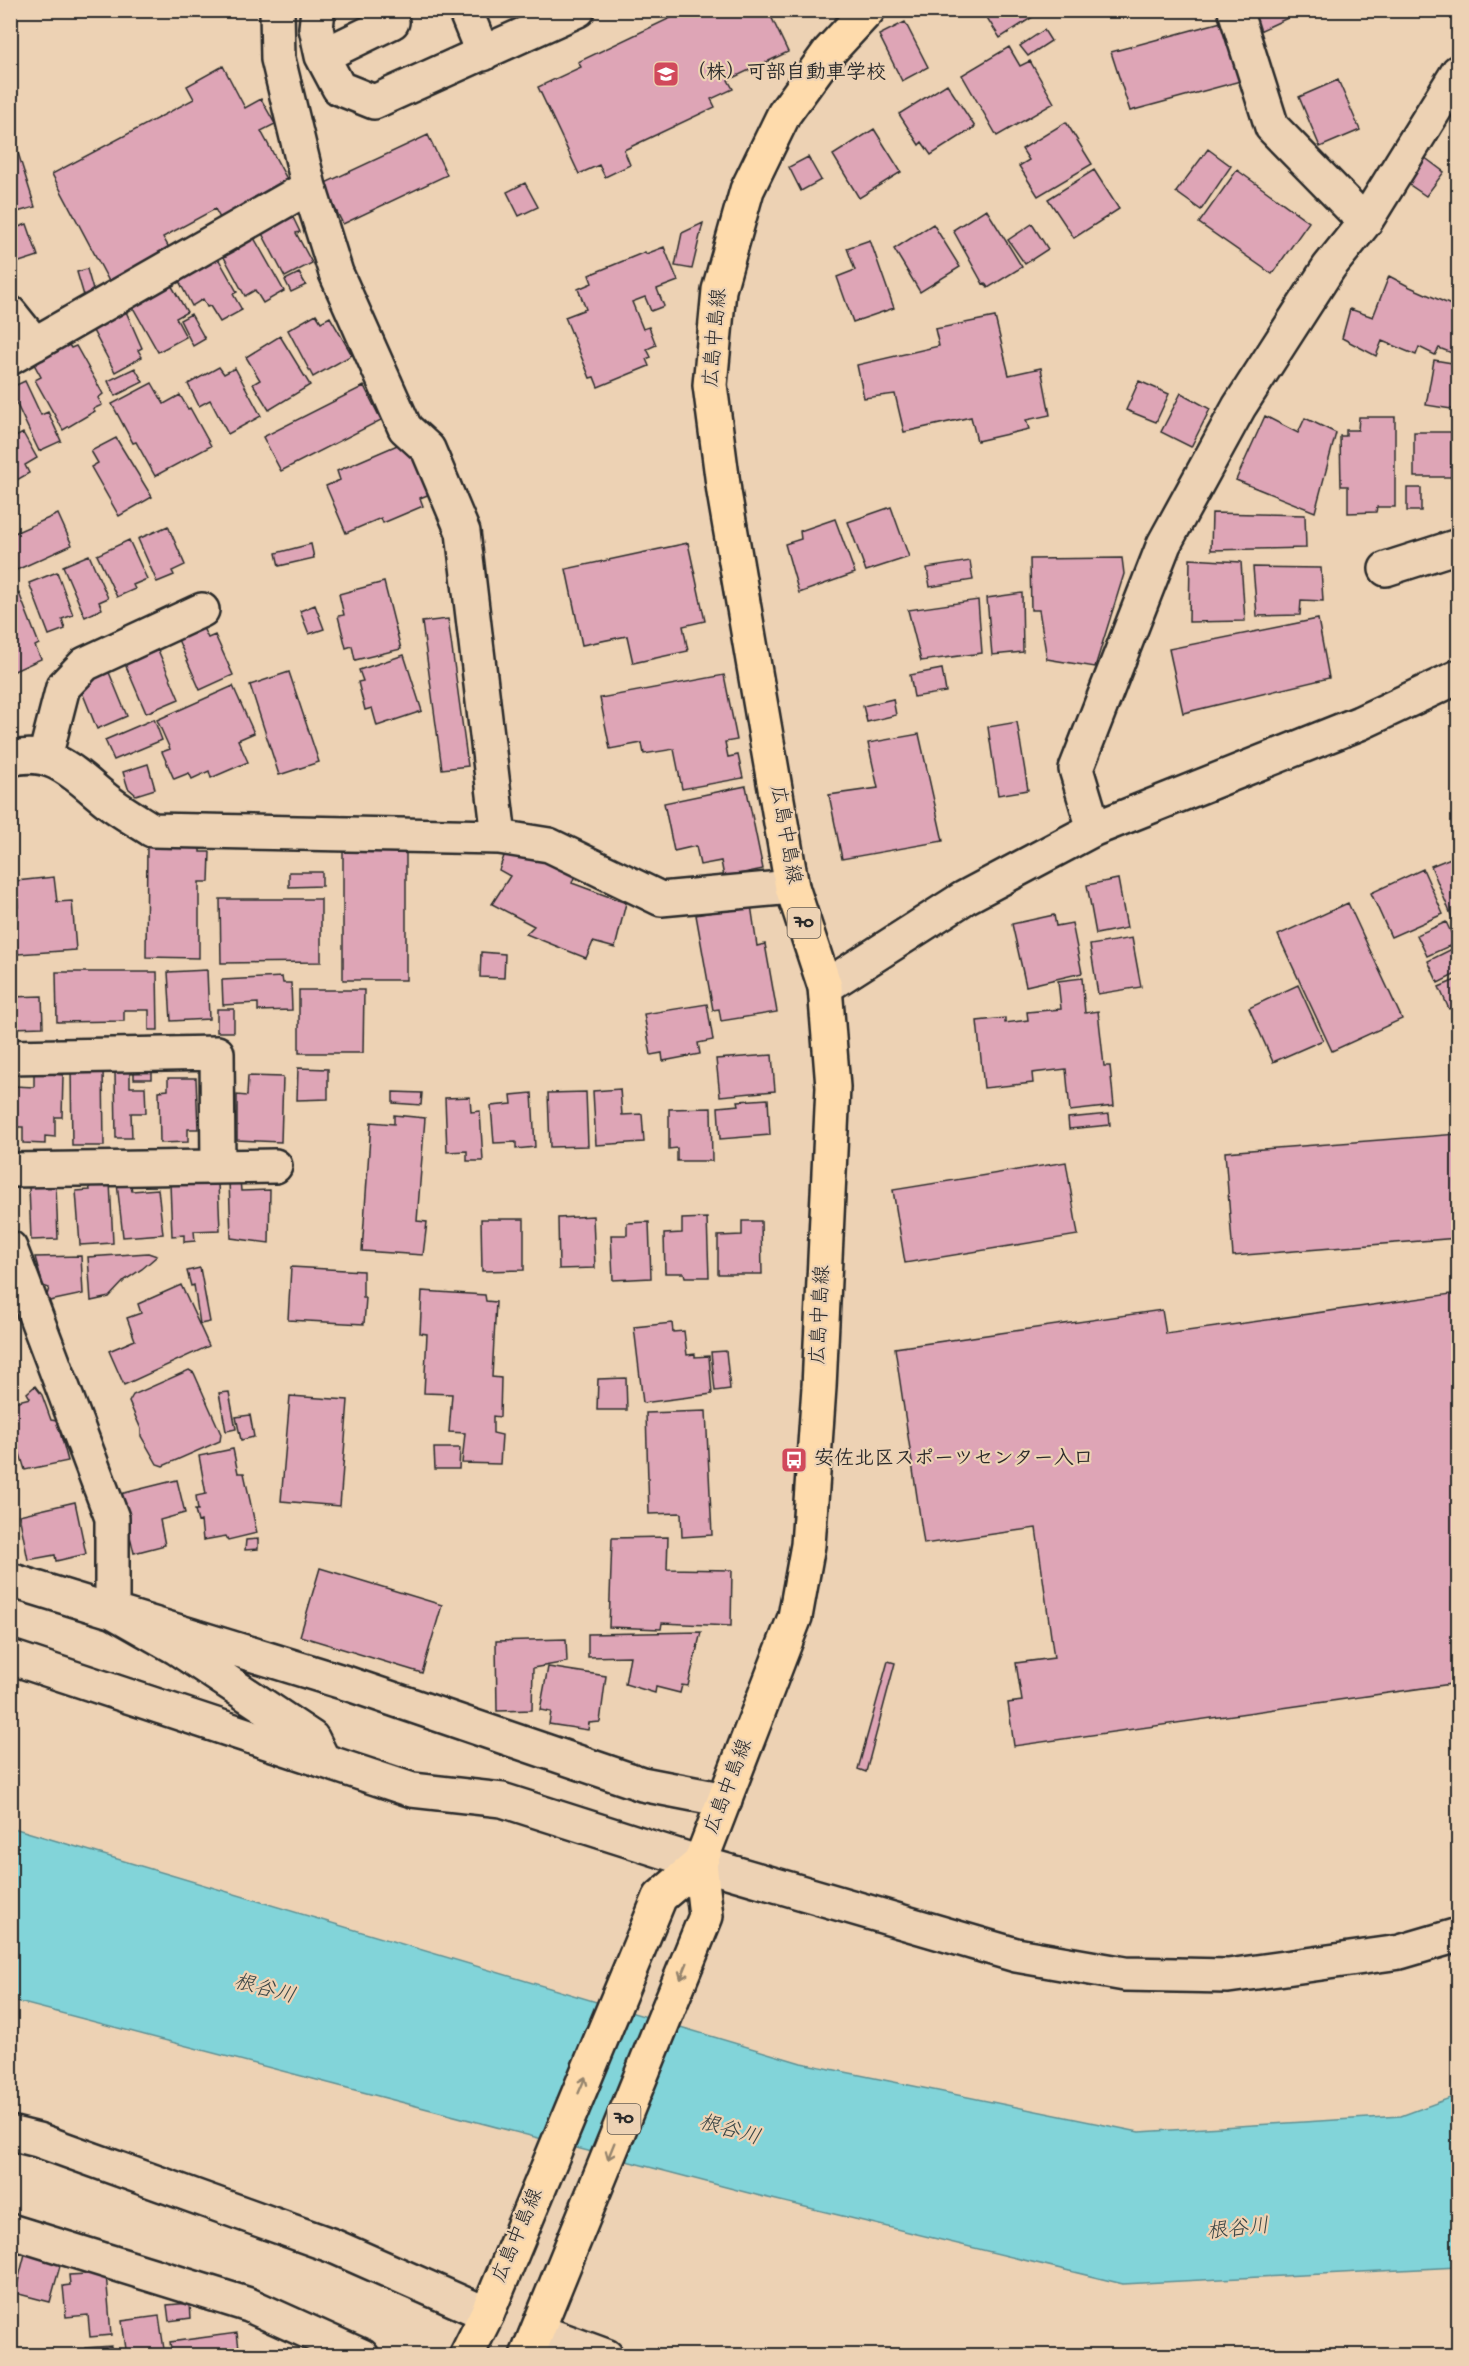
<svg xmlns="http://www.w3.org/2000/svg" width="1469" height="2366" font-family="'Gochi Hand','Klee One',sans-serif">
<rect width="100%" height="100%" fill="#edd2b4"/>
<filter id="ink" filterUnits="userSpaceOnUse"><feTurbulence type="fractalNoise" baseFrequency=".0167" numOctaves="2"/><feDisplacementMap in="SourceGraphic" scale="12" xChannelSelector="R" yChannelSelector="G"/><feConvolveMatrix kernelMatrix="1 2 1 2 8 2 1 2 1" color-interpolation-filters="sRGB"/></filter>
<g filter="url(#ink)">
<path fill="#82d4d9" stroke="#5f9093" stroke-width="1.5" d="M10 1827 801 2063 1139 2132 1401 2116 1458 2095V2267L1123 2284 764 2197 11 2000Z"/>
<path fill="#dea5b6" stroke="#2b2b2b" stroke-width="1.5" d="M687 10H768L788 52 728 80 733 89 711 99 715 107 624 150 630 165 605 177 599 165 579 174 538 87 581 67 578 62Z
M982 10H1042V11L1000 38Z
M1245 10H1305L1255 33Z
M1225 21 1244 80 1130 111 1111 52Z
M905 22 928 67 902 81 879 35Z
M1044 30 1051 41 1028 56 1020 46Z
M1009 47 1020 66 1030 61 1054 103 997 136 962 75Z
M223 66 245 108 261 99 275 124 261 131 288 181 220 218 215 209 163 237 172 253 111 285 52 174 194 99 187 86Z
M1338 80 1360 130 1320 147 1299 97Z
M947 84 975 127 931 155 922 142 919 145 899 114Z
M1066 122 1092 164 1038 196 1019 166 1029 160 1022 149Z
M874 129 901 172 859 198 833 155Z
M428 135 447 175 343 224 323 184Z
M14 140 35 207 10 214V141Z
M1208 149 1231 166 1201 210 1176 192Z
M1420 154 1444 172 1426 196 1401 179Z
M808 157 821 180 801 191 789 167Z
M1094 170 1119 209 1074 238 1048 199Z
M1237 170 1309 222 1272 274 1199 223Z
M525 183 538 207 519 216 507 192Z
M287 205 300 232 296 233 312 263 285 277 256 222Z
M986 209 1022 267 988 288 985 283 983 284 953 230Z
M703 223 692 269 675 266 682 233Z
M27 224 38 256 10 265V230Z
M933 224 960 267 920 292 894 249Z
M1032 224 1048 249 1025 264 1008 240Z
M249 229 284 291 263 303 255 290 245 296 224 257 239 249 233 239Z
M870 240 894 308 853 322 837 277 855 270 847 248Z
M664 247 678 281 657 289 664 306 651 311 645 297 632 302 643 329 649 327 656 345 647 349 651 357 646 359 649 366 598 387 594 377 590 378 565 317 586 309 578 289 592 283 589 275 645 252 646 254Z
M214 251 237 292 233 294 242 310 220 322 210 306 207 307 203 299 192 306 179 281 194 273 188 265Z
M87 269 97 304 87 306 77 272Z
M299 273 306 285 291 292 285 280Z
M1389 276 1410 287 1458 308 1457 355 1439 348 1435 355 1419 347 1416 355 1382 341 1376 356 1342 338 1350 309 1373 317Z
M170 283 187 312 176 318 186 337 158 352 131 304Z
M124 307 142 348 138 350 142 357 115 372 90 325Z
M191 314 205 339 193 346 180 320Z
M316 314 321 322 330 317 352 355 313 377 288 330Z
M995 317 1009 375 1041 368 1050 415 1026 420 1029 429 977 441 971 417 904 432 895 394 864 398 857 365 939 346 935 329Z
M280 336 310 385 269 410 253 384 260 380 246 357Z
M67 342 71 348 76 346 103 394 98 398 102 405 93 409 95 411 63 430 35 380 41 377 34 364 39 361 37 358Z
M1434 360 1458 364V410L1426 405Z
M219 367 224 374 235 368 261 416 228 434 210 400 199 406 188 384Z
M135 368 143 382 115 396 108 381Z
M25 381 41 415 48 412 61 441 39 451 10 390V388Z
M1139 381 1169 394 1156 422 1126 410Z
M152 383 164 404 180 395 188 409 190 408 211 446 155 476 136 442 133 443 112 404Z
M364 386 381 420 281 471 263 437Z
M1181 393 1210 409 1191 447 1161 432Z
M1265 416 1298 433 1305 418 1336 433 1315 512 1236 480Z
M1359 417H1395V507H1377L1376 512 1348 513V486H1341L1340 436H1346V430H1358Z
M1414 432H1451V477H1414Z
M23 433 37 458 25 465 29 473 10 484V440Z
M116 438 152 497 119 516 91 467 98 463 91 451Z
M402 443 406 453 416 449 435 492 420 498 423 506 383 523 381 518 346 533 326 486 340 480 337 471Z
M1407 488H1421V511H1407Z
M891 507 909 557 866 571 848 522Z
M1212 513 1305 515 1306 548 1211 550Z
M58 514 72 545 10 573V535Z
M835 519 855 573 799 593 785 544 801 539 800 531Z
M168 526 185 565 172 571 174 575 157 582 138 539Z
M129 540 147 579 133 585 135 589 117 597 97 555Z
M688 543 705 621 683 626 688 651 633 663 627 636 582 645 566 569Z
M311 544 314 558 279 566 276 553Z
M89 555 108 598 99 602 102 609 85 617 63 566Z
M1122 558 1124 574 1095 667 1047 659 1039 610H1031L1030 559Z
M1190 559 1241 562 1245 621 1189 622Z
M970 561 973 580 930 587 927 568Z
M1253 567 1321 568 1323 601 1301 600 1300 615 1257 616Z
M57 572 73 615 62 619 65 629 49 635 29 583Z
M384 582 401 649 355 660 352 646 346 648 338 616 344 615 339 594Z
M19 593 39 644 35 646 41 659 10 673V597Z
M1022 593 1023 652 992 655 987 598Z
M978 600 982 653 921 661 908 610Z
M315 605 324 629 309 634 300 611Z
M448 619 468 766 442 769 422 622Z
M1318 619 1329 678 1183 713 1169 649Z
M201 624 208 638 215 635 233 675 200 690 176 635Z
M158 650 179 699 146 713 125 664Z
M404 655 422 711 377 726 372 708 365 710 358 682 363 681 359 670Z
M106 665 127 716 97 729 76 677Z
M942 669 946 692 914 697 910 675Z
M289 672 319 762 279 775 250 685Z
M724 675 737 740 725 742 728 757 738 755 743 778 682 789 674 749 644 754 642 743 610 749 600 698Z
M233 686 254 733 238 740 248 762 211 778 209 771 192 779 189 773 174 779 162 752 170 749 157 720Z
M893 699 896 715 867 722 863 706Z
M154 719 162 740 114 760 105 740Z
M1017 722 1028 790 998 795 988 727Z
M919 734 943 841 842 859 829 795 878 788 868 743Z
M148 764 155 789 136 795 128 788 123 772Z
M746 786 763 869 724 877 721 861 700 865 696 846 674 851 664 803Z
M147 845H200V852H210L209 882H199V958L146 957Z
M343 847H406V980H343Z
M507 848 576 872 572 883 626 903 615 948 593 942 586 958 526 934 534 926 492 904 510 876 499 870Z
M1458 855V932L1431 866Z
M1423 869 1443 914 1391 937 1371 893Z
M289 872H322V886L289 887Z
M54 877 57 902 72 901 76 950 18 954 15 928H10V908L18 907 16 881Z
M1118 879 1127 928 1096 934 1087 885Z
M220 899H321V962L221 963Z
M1348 903 1402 1019 1332 1051 1278 935Z
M751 905 757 946 765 944 777 1012 721 1021 719 1009 713 1010 696 915Z
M1054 915 1056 926 1072 923 1082 973 1026 986 1012 924Z
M1446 922 1456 943 1427 956 1417 935Z
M1132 938 1141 987 1098 994 1090 945Z
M1458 946V973L1438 983 1428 961Z
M481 952 505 954 504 978 480 977Z
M207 970 209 1019 171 1021 168 972Z
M56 972H157L158 1030H149V1010H124V1021L57 1022Z
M282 977 283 983H291L292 1010 258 1011V1003L223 1005 222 980Z
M1082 978 1085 1013 1098 1011 1104 1066H1110L1114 1106 1070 1111 1066 1069 1032 1073 1033 1083 984 1088 977 1021 1005 1018V1023L1028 1020 1027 1012 1061 1009 1058 981Z
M1458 979V1005L1449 1009 1439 987Z
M1298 985 1323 1040 1273 1062 1249 1008Z
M299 990H364L363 1053H299Z
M42 996 43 1027 12 1028 11 997Z
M707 1004 713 1040 698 1043 700 1054 663 1061 662 1053 651 1055 644 1014Z
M217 1009H234V1032H217Z
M772 1055 775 1091 720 1096 716 1059Z
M71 1067H103L104 1146H72Z
M134 1067H152V1079H134Z
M298 1068 328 1069V1099L297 1100Z
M115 1071H130V1087H145L146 1113H131L132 1138H116Z
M34 1073 63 1075 62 1117H55V1137L45 1136V1144L23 1143V1127H13L14 1086 34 1087Z
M248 1076 283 1077 281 1142 237 1140V1095L247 1096Z
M168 1078H196L198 1129H188V1142L160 1143 159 1091 168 1090Z
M620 1089 622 1115 642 1114 644 1142 596 1145 593 1091Z
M393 1092 422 1093 421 1105 393 1103Z
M586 1092 588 1146 550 1147 548 1093Z
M532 1093 535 1147 516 1149V1142L494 1143 491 1106 512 1104 511 1095Z
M470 1097 471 1112 480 1111 483 1161H467V1151L447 1152 445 1098Z
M768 1099 770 1135 720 1139 718 1107 739 1105 738 1101Z
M711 1108 712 1161H677V1148L669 1149V1109Z
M1109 1114 1110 1125 1069 1129 1068 1118Z
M394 1115 425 1118 417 1221 427 1222 423 1255 362 1251 371 1122 394 1124Z
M1458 1134V1238L1233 1256 1225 1152Z
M1066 1162 1078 1235 905 1263 893 1190Z
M240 1179 241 1191 270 1190 269 1243 231 1238 229 1180Z
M110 1182 113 1243 80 1245 76 1191 90 1190 89 1183Z
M130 1182 132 1191 158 1189 163 1234 123 1237 117 1183Z
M218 1183 220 1230 194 1231 195 1241 184 1242V1235L172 1236 170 1184Z
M56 1186 58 1239 31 1240 29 1187Z
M593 1216 595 1268 559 1269 558 1218Z
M707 1218 709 1277H685L684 1273H665L664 1234 682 1233V1219Z
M481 1219H524V1270L482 1271Z
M742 1221H761L762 1274H718V1236L742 1235Z
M649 1222 651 1278 613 1280 611 1235H627V1223Z
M148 1253 157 1256 142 1269 125 1280 109 1297 91 1301 88 1257Z
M81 1256 83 1294 45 1302 49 1288 43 1286 35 1257Z
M291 1267 363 1271V1298H366L364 1324 288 1320Z
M200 1268 210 1322 200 1324 194 1285 191 1286 187 1271Z
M181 1285 209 1346 124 1385 109 1351 135 1340 127 1318 141 1313 138 1304Z
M422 1291 485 1295 486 1301 496 1302 492 1377 501 1378 500 1417 493 1416V1433L502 1435 500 1464 462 1463 465 1433 449 1432 452 1394 424 1393 427 1334 420 1333Z
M1458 1293V1683L1014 1746 1008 1703 1022 1701 1016 1663 1054 1658 1036 1528 924 1544 895 1348 1162 1310 1166 1334Z
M672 1323 673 1332 684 1331 687 1355 695 1354V1357L709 1356 712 1394 643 1403 634 1327Z
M726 1351 730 1389 715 1391 711 1352Z
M189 1370 194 1373 221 1434 220 1441 163 1466 157 1464 141 1436V1429L129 1402 133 1395Z
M626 1378 627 1410H597L598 1379Z
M35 1386 42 1395 51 1420 57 1421 68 1461 25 1470 10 1421V1403L30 1398 27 1393Z
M229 1392 236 1429 226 1431 219 1393Z
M290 1396 348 1400 340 1506 281 1501Z
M706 1411 712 1535 682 1537 681 1513 649 1514 646 1413Z
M250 1415 254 1437 241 1440 236 1417Z
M434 1448H460L459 1469H435Z
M233 1449 238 1473H244L257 1533 228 1540 226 1536 203 1540 201 1521 198 1522 195 1510H198L196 1496 206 1494 199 1456Z
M177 1480 185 1513 160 1520 165 1545 134 1553 120 1494Z
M75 1502 86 1554 56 1561 55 1555 28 1560 19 1515Z
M668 1537 667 1569 732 1570 731 1626 662 1623 661 1629 609 1627 612 1538Z
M258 1539V1549L245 1550 246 1540Z
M320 1568 442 1605 422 1673 300 1636Z
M701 1632 688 1686 682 1685 680 1693 656 1687 655 1693 625 1684 630 1656 588 1657V1634Z
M566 1639 567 1662 533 1668 532 1710 497 1711 496 1641Z
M888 1661 895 1663 866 1772 858 1769Z
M548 1667 606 1676 600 1722 589 1723 588 1730 549 1724 551 1712 540 1710Z
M27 2246 63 2255 50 2302 15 2293Z
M106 2273 111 2335 90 2337 88 2315 66 2317 63 2286 70 2285 69 2275Z
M190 2303 191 2318 169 2321 167 2305Z
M159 2316 165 2356H127L122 2321Z
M237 2333 240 2356H172L170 2342Z
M111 2346 112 2356H86L85 2348Z"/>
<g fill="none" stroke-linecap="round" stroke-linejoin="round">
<defs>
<path id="minor" d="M277 10 278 59 309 187 336 273 405 428 428 449 463 532 499 837
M318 10 316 28 322 56 339 88 374 102 578 10
M465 10 483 54
M1235 10 1272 127 1365 222
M322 56 392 22 387 10
M10 313 35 344
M10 358 309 187
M1386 569 1458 546
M45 757 63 687 85 664 202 610
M10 759C54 747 77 777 109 802 122 812 138 821 152 830L499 837 549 845 661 899 792 887
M1094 829 1076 769 1164 544 1239 407 1329 267 1365 222 1458 72
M825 987 964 898 1094 829 1360 723 1458 677
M10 1057 217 1053 218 1167
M10 1170 275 1166
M10 1248 112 1518V1611L177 1648 312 1738 323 1760
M10 1580 349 1684 642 1784 725 1800
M10 1657 412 1790 502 1800 700 1863 1016 1955 1125 1974 1228 1976 1400 1952 1458 1935
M10 2133 38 2140 333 2246 487 2314
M10 2231 249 2305 362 2356
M538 2331 606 2356"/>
<path id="major" d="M466 2356 487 2314 660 1897 700 1863
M527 2356 706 1916 700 1863 795 1617 808 1545 819 1387 833 1087 825 987 792 887 724 492 710 385 719 290 747 190 784 114 829 52 868 10"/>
</defs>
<use href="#minor" stroke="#2b2b2b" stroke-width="38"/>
<use href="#major" stroke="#2b2b2b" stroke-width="38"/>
<use href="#minor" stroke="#edd2b4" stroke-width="33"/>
<use href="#major" stroke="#fedbac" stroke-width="33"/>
</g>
<defs><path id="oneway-shaft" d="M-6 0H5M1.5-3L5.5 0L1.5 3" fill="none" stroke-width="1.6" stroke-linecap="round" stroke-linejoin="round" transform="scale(1.5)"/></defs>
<g stroke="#94836c">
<use href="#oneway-shaft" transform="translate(684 1971) rotate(112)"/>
<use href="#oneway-shaft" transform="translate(582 2085) rotate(-67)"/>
<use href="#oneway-shaft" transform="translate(611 2151) rotate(112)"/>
</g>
</g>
<defs>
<symbol id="school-square" viewBox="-11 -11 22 22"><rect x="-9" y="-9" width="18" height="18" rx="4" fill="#d1495b" stroke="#edd2b4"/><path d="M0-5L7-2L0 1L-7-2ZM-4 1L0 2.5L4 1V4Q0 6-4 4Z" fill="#fff"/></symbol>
<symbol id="bus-square" viewBox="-11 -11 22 22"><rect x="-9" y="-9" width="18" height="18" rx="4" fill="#d1495b" stroke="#edd2b4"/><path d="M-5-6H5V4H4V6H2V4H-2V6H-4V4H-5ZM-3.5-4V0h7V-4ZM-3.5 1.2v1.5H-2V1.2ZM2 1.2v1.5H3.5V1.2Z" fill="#fff"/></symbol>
</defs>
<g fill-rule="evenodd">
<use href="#school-square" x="651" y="59" width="30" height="30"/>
<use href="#bus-square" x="779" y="1445" width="30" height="30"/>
</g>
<g text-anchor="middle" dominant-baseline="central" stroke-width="4.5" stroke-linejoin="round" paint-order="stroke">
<g fill="#edd2b4" stroke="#655d54" stroke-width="1.5">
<rect x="787.5" y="908" width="33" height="30" rx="4.5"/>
<rect x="607.5" y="2104" width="33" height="30" rx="4.5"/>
</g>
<g font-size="18" font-weight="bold" fill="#2b2b2b">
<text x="804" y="923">70</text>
<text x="624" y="2119">70</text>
</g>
<g font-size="20" font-weight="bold" fill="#2b2b2b" stroke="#edd2b4" text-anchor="start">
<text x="686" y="74">（株）可部自動車学校</text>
<text x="814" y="1460">安佐北区スポーツセンター入口</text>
</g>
<g font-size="20" fill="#2b2b2b" stroke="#edd2b4">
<text transform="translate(717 338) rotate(-85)">広島中島線</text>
<text transform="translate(784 835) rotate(80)">広島中島線</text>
<text transform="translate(822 1315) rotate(-87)">広島中島線</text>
<text transform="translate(730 1787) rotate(-69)">広島中島線</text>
<text transform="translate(519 2236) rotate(-67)">広島中島線</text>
</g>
<g font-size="21" font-style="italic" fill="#384445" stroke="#edd2b4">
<text transform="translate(264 1991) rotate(15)">根谷川</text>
<text transform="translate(729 2132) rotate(16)">根谷川</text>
<text transform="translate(1238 2231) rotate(-6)">根谷川</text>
</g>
</g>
<rect width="1469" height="2366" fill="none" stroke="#edd2b4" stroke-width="36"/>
<rect x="18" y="18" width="1433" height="2330" fill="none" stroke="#2b2b2b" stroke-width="2" filter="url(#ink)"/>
</svg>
